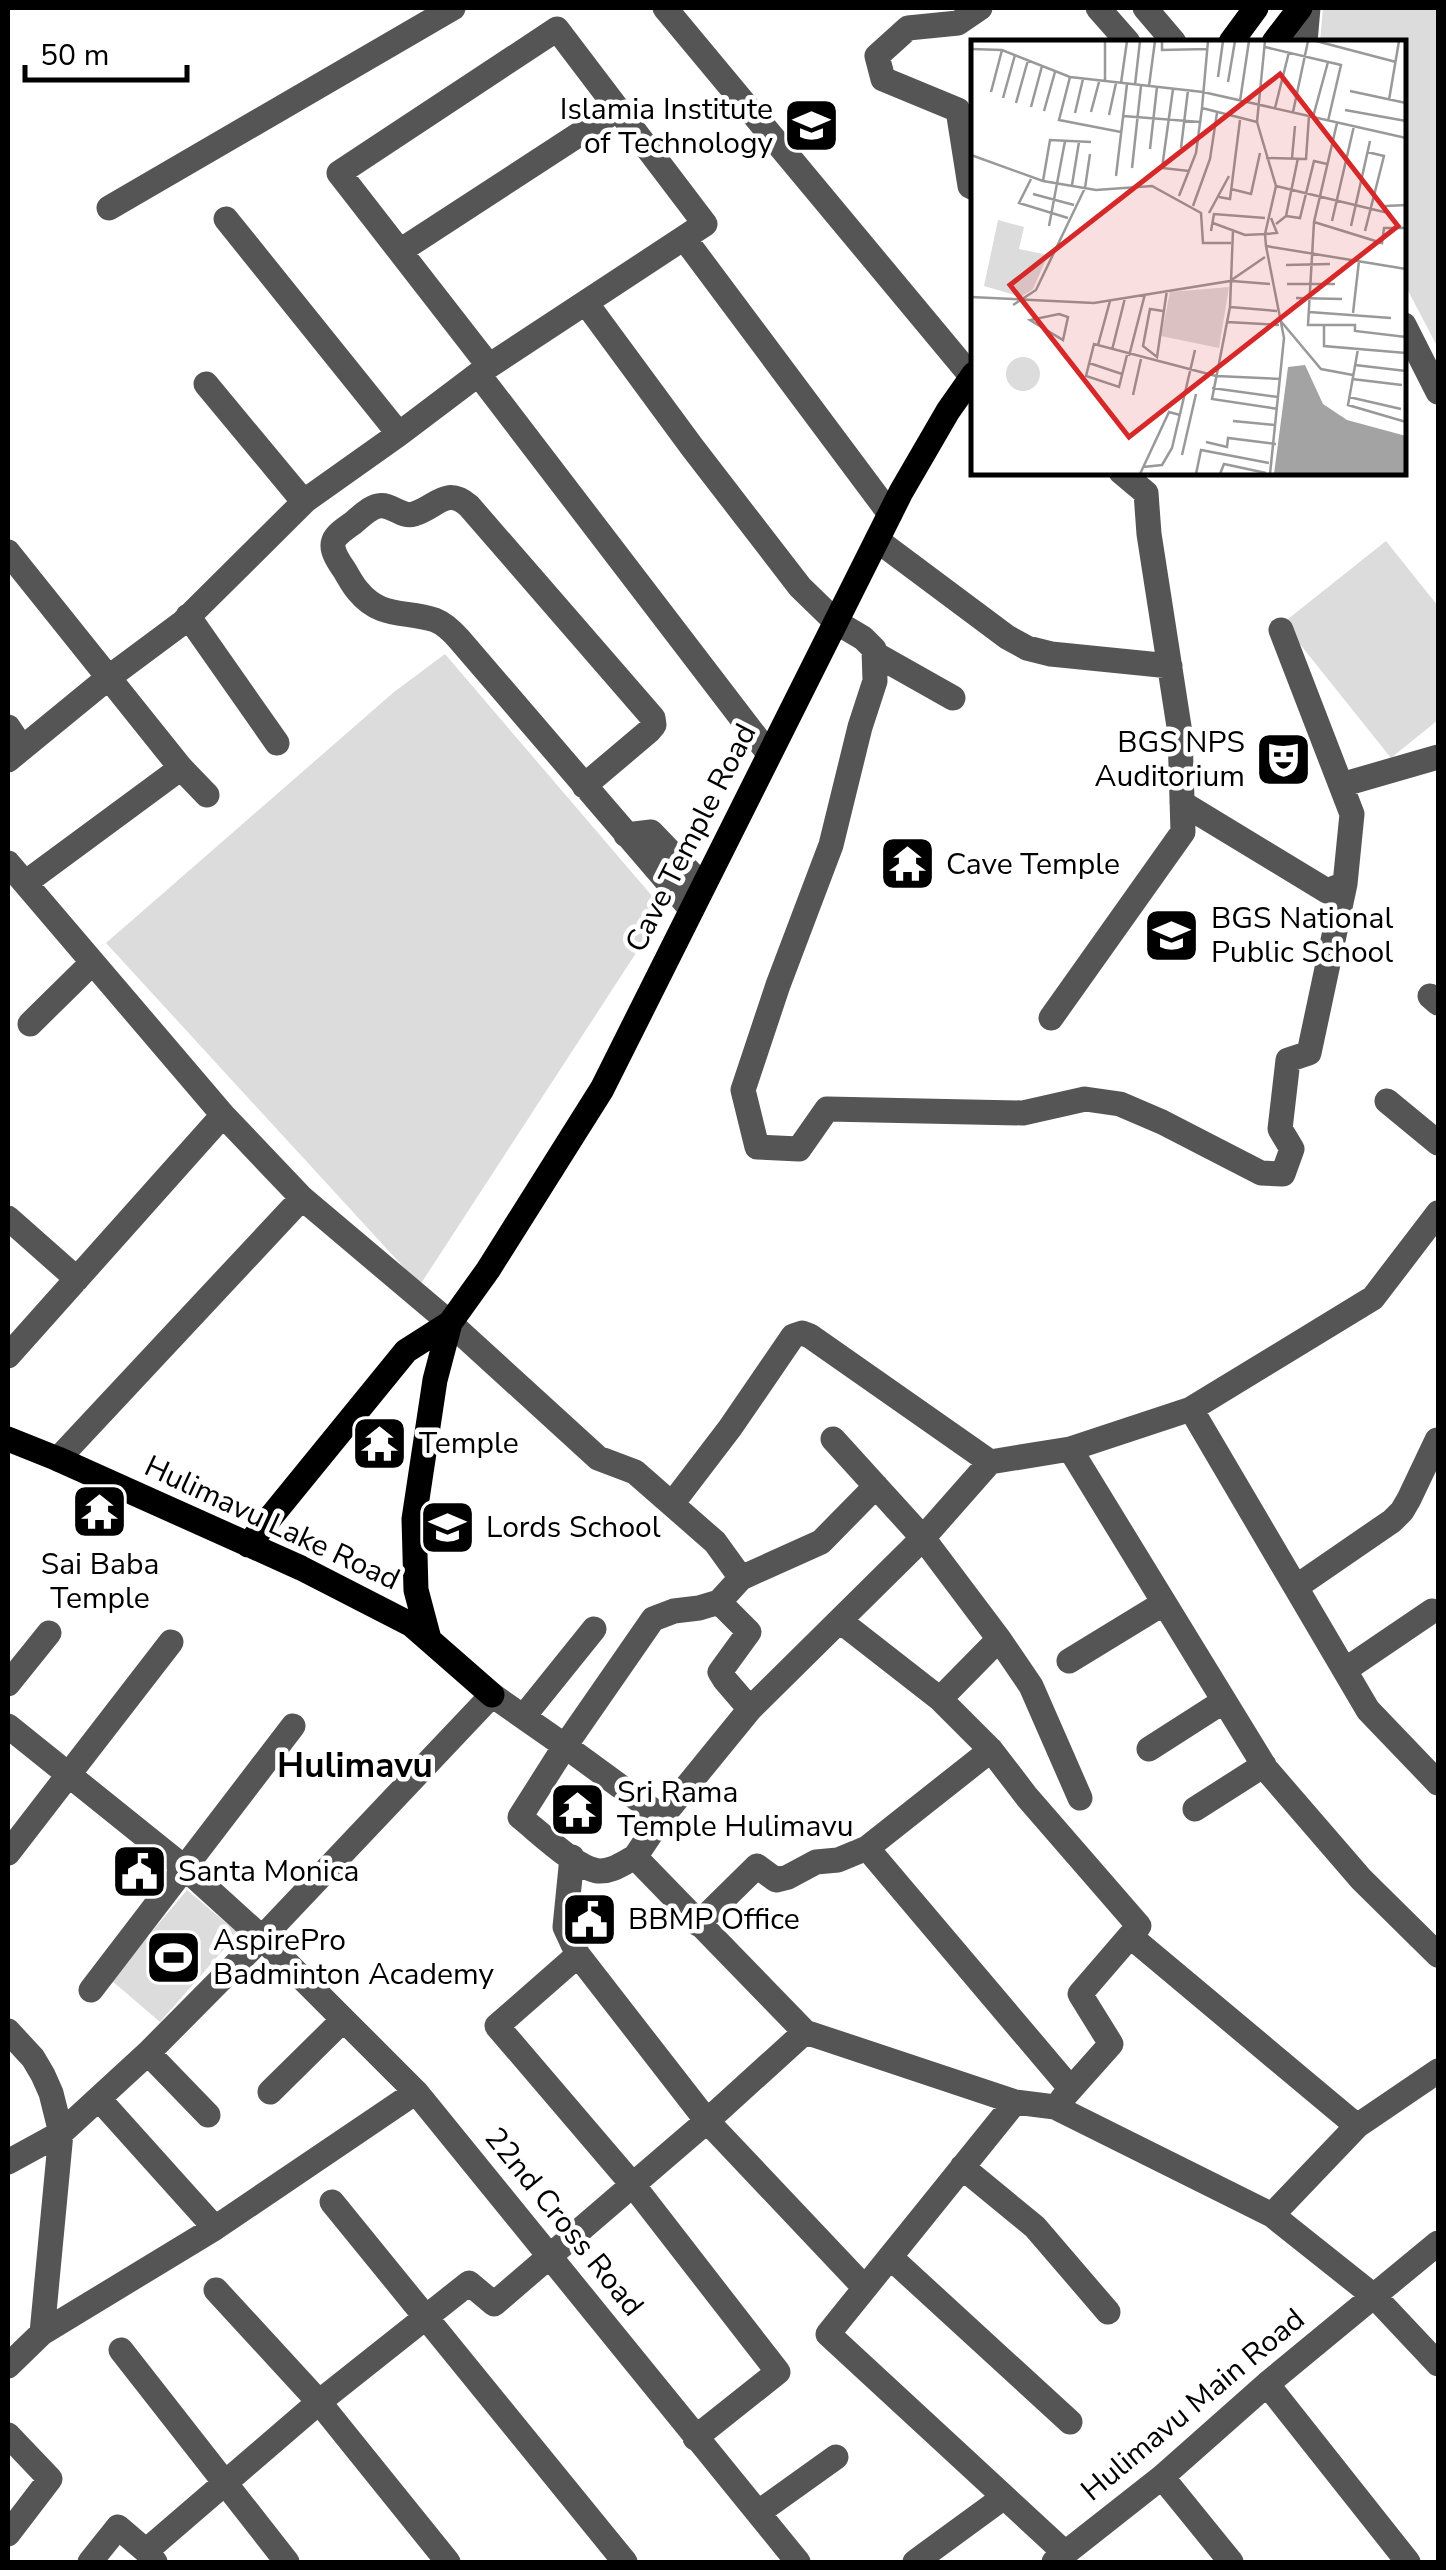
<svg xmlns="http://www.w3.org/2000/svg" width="1446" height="2570" font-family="'Nunito Sans',sans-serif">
<rect width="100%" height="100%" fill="#fff"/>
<path fill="#dcdcdc" d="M1323 8H1438V348L1404 283V42H1320Z
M1386 541 1438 606V720L1391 758 1283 623Z
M445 654 664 910 420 1285 106 943 394 692Z
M187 1890 238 1933 160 2022 111 1980Z"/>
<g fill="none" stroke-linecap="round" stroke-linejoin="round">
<path stroke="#555" stroke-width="25" d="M665 8 972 377
M1098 8 1128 42
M1145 8 1174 42
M1305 42 1308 8
M974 188 970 186 958 110 883 79 877 56 908 28 958 23 980 8
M109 208 453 8
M226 219 399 434
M684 238 890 514
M400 251 618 109
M586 303 692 447 800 587 836 622 863 638 874 649 875 681 860 727 831 845 778 985 743 1090 757 1147 799 1149 827 1109 1023 1113 1085 1099 1120 1104 1162 1122 1261 1173 1283 1174 1292 1149 1280 1129 1288 1060 1309 1053 1345 884
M1404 325 1438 392
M479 375 769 754
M206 384 304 502
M877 540 1007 637 1027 648 1051 654 1170 666
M8 552 181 768 207 795
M188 616 277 743
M875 654 953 698
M8 727 22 748
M8 760 108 678 182 623 306 500 399 434 489 366 705 224 557 29 339 173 489 366
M1341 785 1438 757
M584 786 649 731 654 725 653 718 469 506C446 486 437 507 414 514 401 518 391 503 378 506 369 508 360 517 353 523 333 537 326 542 341 565 347 573 351 583 358 591 381 619 405 610 435 620 445 624 452 631 459 639L691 909
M1182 803 1327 891 1345 884 1352 814 1281 630
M626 835 651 832 703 886
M8 863 223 1115 302 1198 450 1323 598 1458 635 1472 715 1542 741 1578
M25 883 181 768
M1430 996 1438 1003
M1051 1018 1183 832 1180 733 1149 534 1146 493 1121 472
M30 1024 92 963
M1387 1101 1438 1143
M8 1218 77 1279
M8 1356 223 1115
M1191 1409 1368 1710 1438 1783
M1070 1449 1266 1769 1361 1879 1438 1955
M58 1459 302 1198
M990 1462 923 1538 999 1639 1031 1686 1080 1798
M672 1504 730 1428 793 1336 802 1333 810 1336 990 1462 1070 1449 1191 1409 1373 1298 1438 1213
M1296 1587 1392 1521 1402 1511 1409 1499 1437 1440 1438 1442
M719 1602 749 1632 720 1672 725 1680 750 1709
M840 1621 940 1699
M999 1639 940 1699 991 1750 1027 1797 1139 1926 1130 1936 1357 2126
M1069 1661 1164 1603
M1345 1670 1432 1611
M8 1684 49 1633
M524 1716 594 1629
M8 1726 186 1869 262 1938 416 2092 798 2562
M1149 1749 1224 1701
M991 1750 867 1848 1071 2089
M1195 1809 1264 1765
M662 1817 750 1709 923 1538 833 1439
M8 1853 171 1642
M572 1857 565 1927 578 1955 707 2121 865 2288
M635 1857C623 1863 612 1872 598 1871 576 1868 538 1831 520 1817L565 1746 662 1817 635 1857 805 2032 1015 2102 1055 2107 1272 2215 1375 2297 1438 2364
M698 1924 757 1866 776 1880 788 1877 816 1862 838 1860 867 1848
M578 1955 497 2026 633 2185 778 2372 695 2438
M91 1990 293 1726
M8 2031 33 2058 43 2075 51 2093 61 2133 42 2333
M148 2053 208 2115
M270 2092 343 2020
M99 2099 215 2228
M1062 2099 1111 2044 1080 1994 1130 1936
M1015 2102 828 2334 1065 2553
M8 2162 61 2133 148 2053 262 1938 492 1695 565 1746 653 1619 674 1611 699 1608 719 1602 741 1578 821 1542 876 1486
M962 2167 1035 2227 1108 2312
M332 2202 625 2562
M1272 2215 1357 2126 1438 2071
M890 2257 1070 2422
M216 2290 319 2402 448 2562
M121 2350 287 2562
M8 2366 42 2333 215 2228 416 2092
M1267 2384 1408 2562
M8 2435 50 2479 8 2534
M1162 2477 1231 2562
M759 2512 836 2457
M90 2562 118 2527 146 2551
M155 2562 146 2551 319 2402 469 2283 494 2304 707 2121 805 2032
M915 2562 1004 2497
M1054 2562 1162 2477 1267 2384 1438 2243"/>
<path stroke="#000" stroke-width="25" d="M1231 42 1256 8
M1274 42 1300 8
M8 1439 58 1459 301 1568 412 1625 492 1695
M248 1545 406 1351 450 1323
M429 1639 416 1590 414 1519 435 1380 450 1323 488 1270 602 1089 901 492 948 411 974 374"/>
</g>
<defs>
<symbol id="university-square" viewBox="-11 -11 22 22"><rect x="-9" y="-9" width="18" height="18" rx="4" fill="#000" stroke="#fff"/><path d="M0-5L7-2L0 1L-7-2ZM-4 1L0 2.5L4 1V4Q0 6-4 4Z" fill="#fff"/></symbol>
<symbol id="theatre-square" viewBox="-11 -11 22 22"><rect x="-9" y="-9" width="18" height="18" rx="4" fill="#000" stroke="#fff"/><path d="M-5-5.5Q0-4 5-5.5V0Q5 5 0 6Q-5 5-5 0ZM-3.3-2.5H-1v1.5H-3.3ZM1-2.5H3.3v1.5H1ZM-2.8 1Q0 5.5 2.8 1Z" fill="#fff"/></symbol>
<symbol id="temple-square" viewBox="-11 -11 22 22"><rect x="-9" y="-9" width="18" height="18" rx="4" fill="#000" stroke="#fff"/><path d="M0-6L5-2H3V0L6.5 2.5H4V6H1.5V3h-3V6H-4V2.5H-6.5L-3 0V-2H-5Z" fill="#fff"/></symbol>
<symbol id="school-square" viewBox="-11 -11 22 22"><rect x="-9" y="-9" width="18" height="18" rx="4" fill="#000" stroke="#fff"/><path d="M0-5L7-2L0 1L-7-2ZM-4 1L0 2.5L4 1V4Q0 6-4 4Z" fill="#fff"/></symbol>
<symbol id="civic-square" viewBox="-11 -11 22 22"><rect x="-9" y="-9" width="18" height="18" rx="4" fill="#000" stroke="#fff"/><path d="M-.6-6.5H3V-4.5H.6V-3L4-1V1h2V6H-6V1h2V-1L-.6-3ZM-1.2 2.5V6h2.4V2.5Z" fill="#fff"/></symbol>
<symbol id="stadium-square" viewBox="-11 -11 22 22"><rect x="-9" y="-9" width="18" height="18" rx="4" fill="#000" stroke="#fff"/><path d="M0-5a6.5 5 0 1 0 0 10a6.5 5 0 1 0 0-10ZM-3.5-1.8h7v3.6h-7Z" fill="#fff"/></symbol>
</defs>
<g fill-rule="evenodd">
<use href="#university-square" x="780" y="94" width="63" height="63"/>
<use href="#theatre-square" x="1252" y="728" width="63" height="63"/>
<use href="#temple-square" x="876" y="832" width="63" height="63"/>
<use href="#school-square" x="1140" y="904" width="63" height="63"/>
<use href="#temple-square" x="348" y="1412" width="63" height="63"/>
<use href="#temple-square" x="68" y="1480" width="63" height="63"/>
<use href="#school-square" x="416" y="1496" width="63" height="63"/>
<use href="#temple-square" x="546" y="1778" width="63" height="63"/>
<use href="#civic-square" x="108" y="1840" width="63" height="63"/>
<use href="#civic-square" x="558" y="1888" width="63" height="63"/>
<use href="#stadium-square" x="142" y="1926" width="63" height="63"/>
</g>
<g text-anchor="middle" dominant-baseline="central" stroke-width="9" stroke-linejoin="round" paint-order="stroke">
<g font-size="30" fill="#000" stroke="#fff" text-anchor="start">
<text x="773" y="109" text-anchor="end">Islamia Institute<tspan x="773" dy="34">of Technology</tspan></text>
<text x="1245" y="742" text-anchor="end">BGS NPS<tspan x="1245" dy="34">Auditorium</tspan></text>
<text x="946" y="864">Cave Temple</text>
<text x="1211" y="918">BGS National<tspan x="1211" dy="34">Public School</tspan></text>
<text x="419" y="1443">Temple</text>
<text x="486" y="1527">Lords School</text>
<text x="100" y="1564" text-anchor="middle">Sai Baba<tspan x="100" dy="34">Temple</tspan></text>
<text x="617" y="1792">Sri Rama<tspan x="617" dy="34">Temple Hulimavu</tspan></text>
<text x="178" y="1871">Santa Monica</text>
<text x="628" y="1919">BBMP Office</text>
<text x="213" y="1940">AspirePro<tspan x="213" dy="34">Badminton Academy</tspan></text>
</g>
<g font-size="30" fill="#000" stroke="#fff">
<text transform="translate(691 838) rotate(-63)">Cave Temple Road</text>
<text transform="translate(272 1523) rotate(25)">Hulimavu Lake Road</text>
<text transform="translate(564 2222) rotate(51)">22nd Cross Road</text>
<text transform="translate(1193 2405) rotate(-40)">Hulimavu Main Road</text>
</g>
<g font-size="35" font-weight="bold" fill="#000" stroke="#fff">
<text x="355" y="1765">Hulimavu</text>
</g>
</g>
<g transform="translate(971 40)">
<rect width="435" height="435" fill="#fff"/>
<path d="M27 180 53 187 48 209 77 215 62 249 50 257 13 246ZM258 247 248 308 190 296 199 252ZM35 334a17 17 0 1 1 34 0a17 17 0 1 1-34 0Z" fill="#dcdcdc"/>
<path d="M334 325 352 364 376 380 435 396V434H303L317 327Z" fill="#a3a3a3"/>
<path fill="none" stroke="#999" stroke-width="2.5" d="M237 1 231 68 286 82M294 1 286 82 305 146 294 194 306 193 300 178M345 1 425 22M191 2V10L236 9M294 7 370 25 357 81M0 9 31 10 99 37 232 52 435 98M99 37 88 80 150 92M247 37 252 1M134 42V1M257 42 264 1M150 43 156 1M164 45 169 1M178 46 184 1M202 49 191 128 218 131M379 51 435 63M20 52 31 10M32 58 44 15M418 60 428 1M269 61 278 1M45 63 57 20M60 67 71 26M304 68 318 12M374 70 435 81M73 71 84 32M120 72 128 42M322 72 337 1M104 73 112 39M138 75 145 43M152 76 229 82M342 77 357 22M366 83 343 182 337 285H384V291L435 297M210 108 217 50M179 109 186 47M0 115 72 141 125 150 181 146 230 173 232 203H260M295 118 335 119 338 76M321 118 324 86M161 128 170 46M145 136 156 44M60 139 48 163 97 178M72 141 79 100 120 102M101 145 108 102M305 146 413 172 415 166 435 165M260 149 280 154 289 113M62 154 103 165M208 156 225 113 231 68M248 157 259 159 269 80M222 166 239 119 246 73M238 173 258 136M315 176 329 178 343 121 356 124M361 181 383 86M343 182 411 203 413 188H435M242 183 274 195 294 194 295 206 435 229M305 184 315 176 327 118M78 186 94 101M380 186 399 101M262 190 259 267 241 359 307 369M240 191 243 174 294 178M394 191 413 116 396 112M295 206 313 298 299 434M315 225 359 224M261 241 299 244M316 244H364M0 257 123 263 259 241 294 217M325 258 371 259M42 265 65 250 114 148 119 114M259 267 306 271M192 271 179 269 172 306 186 317 196 250M338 272 420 278M382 273 388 221M88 274 97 277 92 300 59 280ZM308 279 350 329 382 335M256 282 308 285M353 286V306L435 313M127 305 139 261M387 309 377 365 435 382M141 310 154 258M156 315 148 347 115 336 123 304 245 336 310 339M158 316 174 254M118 323 151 334M384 325 435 331M381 339 431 345M241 348 307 357M162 355 170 319M378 357 430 369M262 381 304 385M235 402 256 407 257 398 305 404M211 415 225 354M172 427 191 425 201 408 224 310M169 434 198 372 209 375M225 434 230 410 298 423M249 434 253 424 295 433"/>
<path fill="#d62828" fill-opacity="0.15" stroke="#d62828" stroke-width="5" d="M309 34 427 186 158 397 39 245Z"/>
<rect width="435" height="435" fill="none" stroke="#000" stroke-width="5"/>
</g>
<rect width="1446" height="2570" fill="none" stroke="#000000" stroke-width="20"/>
<path d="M25 65v15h162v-15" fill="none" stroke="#000000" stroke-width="5"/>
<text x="40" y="65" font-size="30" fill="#000000" stroke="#ffffff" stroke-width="8" paint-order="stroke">50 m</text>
</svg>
